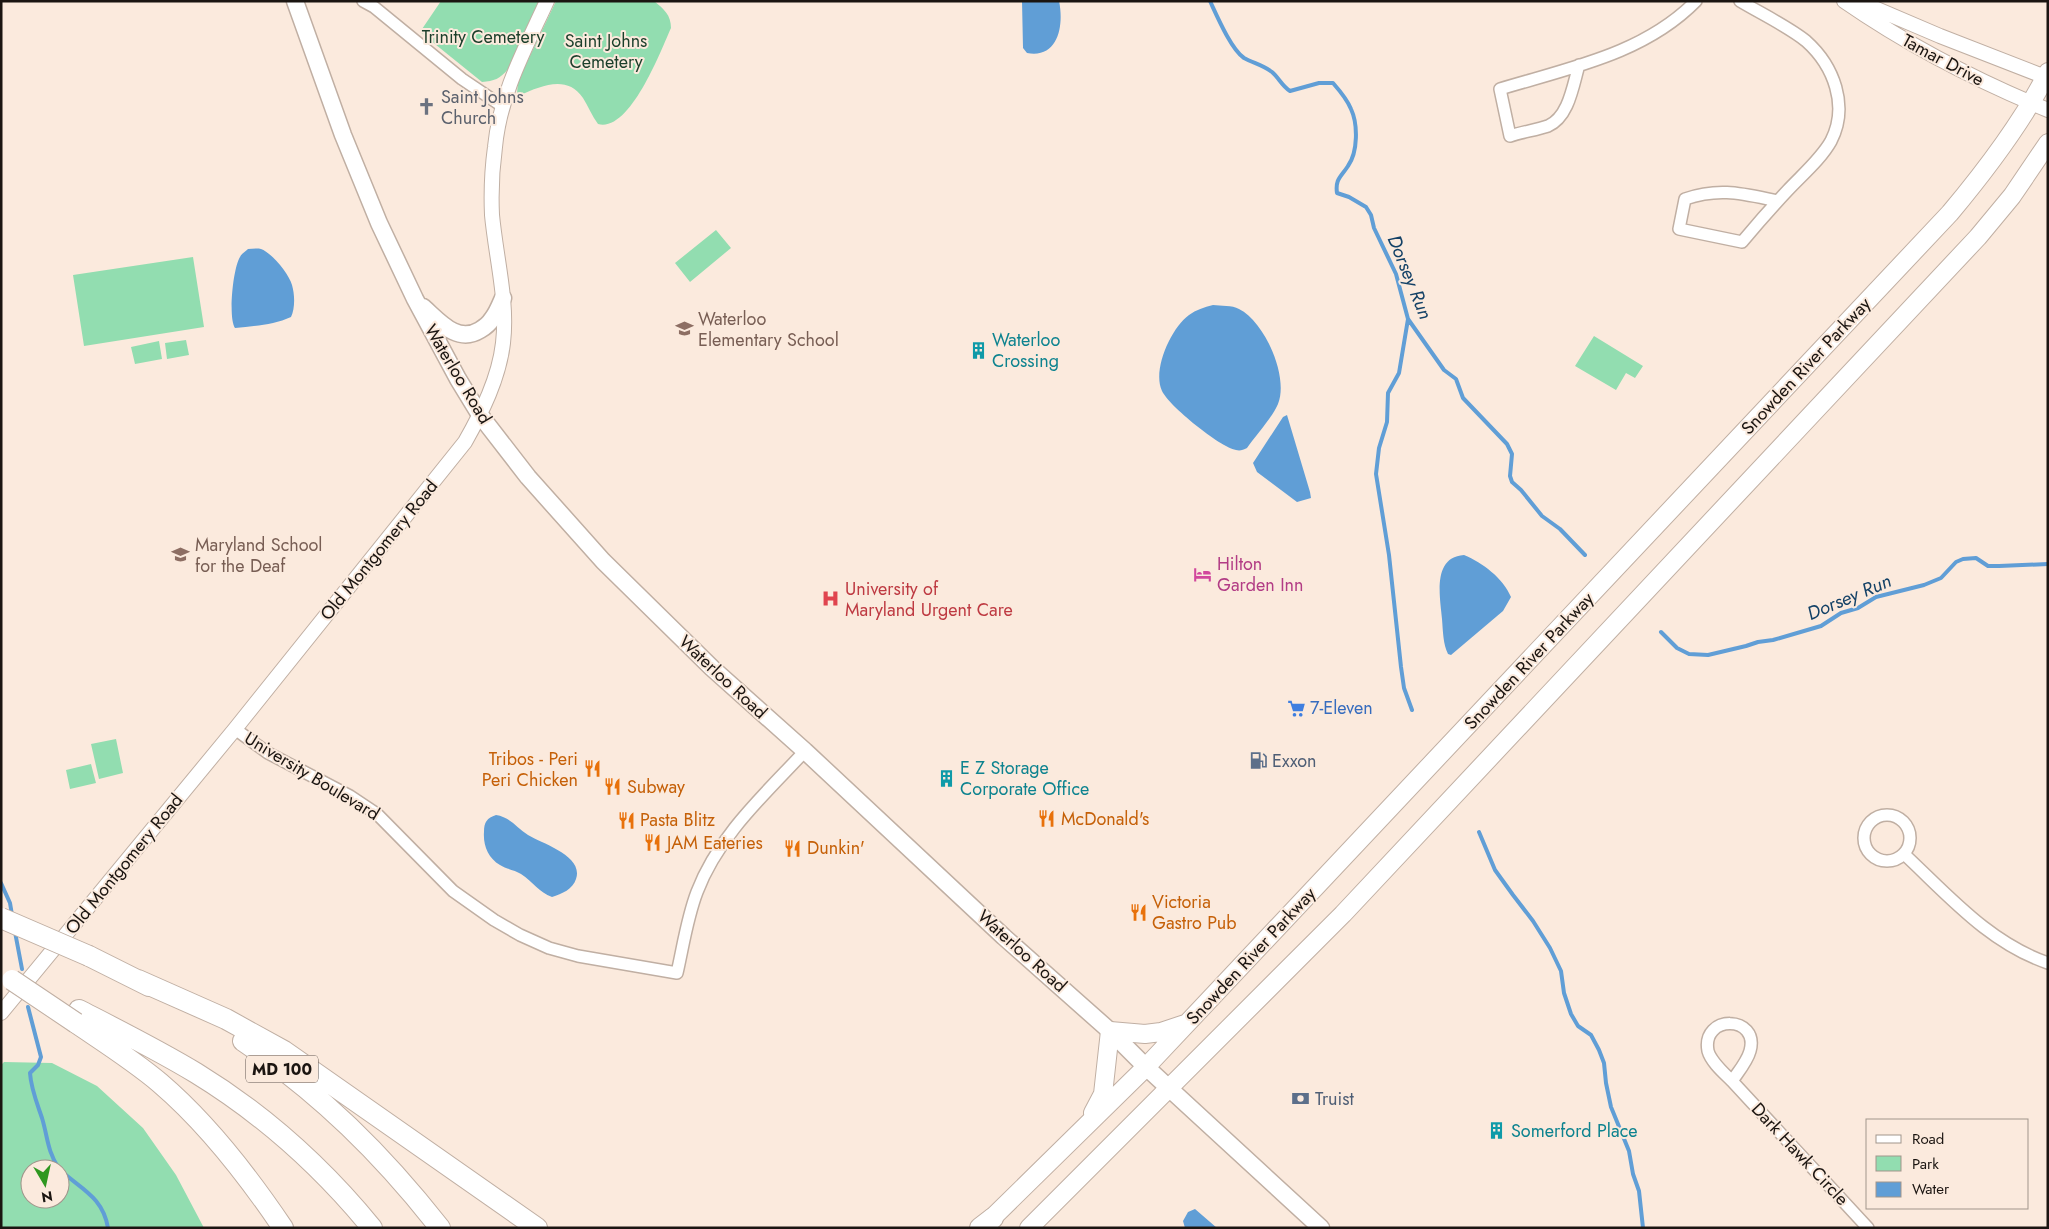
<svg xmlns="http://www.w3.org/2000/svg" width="2049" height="1229" font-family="Jost,sans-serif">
<rect width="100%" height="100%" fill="#fbeadd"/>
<path fill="#92ddb0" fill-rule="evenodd" d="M441 1H540L508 69C500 79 494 81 482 82L420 32Z
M556 1H654C664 9 671 15 671 28 661 50 630 133 598 124 592 116 588 106 583 98 567 74 541 86 520 95L517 94 518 81Z
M716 230 731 248 690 282 675 263Z
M193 257 204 327 84 346 73 275Z
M1594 336 1643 366 1635 378 1626 373 1616 390 1575 366Z
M186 340 189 355 167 359 165 343Z
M159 341 162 359 135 364 131 347Z
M116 739 123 773 99 779 91 744Z
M91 764 96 783 70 789 66 770Z
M4 1062 52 1063 97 1086 143 1128 176 1175 204 1228H1V1065ZM30 1169H60V1199H30Z"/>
<path fill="#609ed6" d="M1022 1H1059C1064 24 1059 59 1027 53L1023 48Z
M248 249C252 249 257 248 261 249 272 253 289 274 292 285 295 295 295 309 291 317 274 325 254 326 235 328 228 318 233 268 240 257 241 254 246 251 248 249Z
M1213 305C1221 306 1232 305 1239 309 1265 322 1289 377 1278 404 1272 418 1256 435 1247 448 1243 450 1240 451 1236 450 1220 447 1169 406 1162 391 1152 370 1171 328 1189 315 1196 310 1204 307 1213 305Z
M1287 415 1310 492 1311 498 1297 502 1257 472 1253 463 1283 417Z
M1464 555C1483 563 1503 578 1511 597L1503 611 1451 655 1448 654C1443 644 1443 631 1442 619 1440 597 1432 557 1464 555Z
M496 815C510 817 517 828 528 835 543 844 584 856 576 879 573 889 562 894 552 897 539 892 533 882 521 874 515 870 506 869 500 865 488 858 483 845 484 832 484 822 487 818 496 815Z
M1195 1209 1217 1228H1185L1183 1221 1188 1212Z"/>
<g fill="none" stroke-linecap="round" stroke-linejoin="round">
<path stroke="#609ed6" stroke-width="4" d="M1210 1C1217 16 1231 49 1244 58 1253 63 1263 65 1272 72 1279 78 1282 86 1290 91L1319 83H1333C1340 91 1347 99 1351 109 1358 124 1358 152 1348 166 1341 177 1335 179 1337 193L1349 197 1366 207 1371 215 1374 228 1396 274 1408 319 1444 370 1456 379 1463 398 1507 444 1512 454 1510 476 1512 482 1521 490 1542 516 1560 529 1585 555
M1408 319 1399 373 1388 393 1387 422 1379 448 1376 474 1389 555 1401 667 1404 688 1412 710
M1661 632 1677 648 1689 654 1708 655 1746 646 1758 642 1773 640 1821 626 1841 613 1858 608 1876 597 1924 585 1941 578 1956 562 1963 559 1976 558 1988 566H1999L2048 564
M1479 832 1495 870 1513 895 1533 921 1550 948 1561 971 1564 993 1571 1014 1578 1026 1591 1035 1599 1050 1604 1063 1606 1083 1611 1107 1629 1151 1633 1174 1639 1191 1643 1228
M1 883 10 903 12 915
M15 932 22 969
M28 1007 41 1057 38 1065 30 1073C31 1089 37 1103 42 1118 48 1138 47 1150 59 1169
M60 1170C81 1189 103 1197 108 1228"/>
<defs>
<path id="minor" d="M363 1 374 7 462 79 502 106
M1740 1C1760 13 1789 27 1806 41 1834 66 1849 106 1831 141 1821 159 1802 175 1788 190 1772 207 1757 224 1742 242L1679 229 1685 199C1720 187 1743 194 1778 201
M1579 65C1573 85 1569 117 1548 126 1536 130 1522 132 1510 136L1500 89C1569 68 1644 54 1696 1
M235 729 268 753 350 796 377 814 453 891 494 920 520 935 549 948 578 956 677 973C683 947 687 918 697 892 718 836 765 794 805 751
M1864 838a23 23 0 1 1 46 0a23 23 0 1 1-46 0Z
M1904 854C1948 895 1989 943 2048 963
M1732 1081C1738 1072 1747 1062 1750 1051 1760 1015 1701 1014 1708 1051 1711 1062 1724 1073 1732 1081L1868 1228"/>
<path id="tertiary" d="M1844 1C1909 46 1975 80 2048 110
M1858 1 1940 36 2048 78
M1 1013 235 729 465 442C482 412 499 378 503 343 508 301 496 258 492 215 491 193 492 169 495 147 500 94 525 49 547 1"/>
<path id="secondary" d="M295 1 343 135 379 223 415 299 458 379 480 415 528 477 603 561 712 668 805 751 1004 937 1110 1031 1146 1067 1321 1228
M423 307C439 321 457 344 480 330 485 327 489 324 492 319 497 313 500 305 503 298"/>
<path id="primary" d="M1093 1113 1103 1094 1110 1031 1145 1034 1161 1032 1185 1024
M983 1227 1146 1067 1950 213C1986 170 2022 123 2048 72
M1029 1228 1343 914 1978 237 2012 196 2048 143"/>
<path id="motorway" d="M89 956 149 986
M138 980 226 1019 284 1051 537 1228
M79 1010C118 1030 158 1050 196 1073 263 1114 322 1167 372 1228
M76 1023C104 1042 134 1061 160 1083 208 1124 248 1176 283 1228
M243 1041C321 1094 382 1154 440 1228
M980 1228 993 1218"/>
</defs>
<use href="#minor" stroke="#c0afa3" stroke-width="14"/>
<use href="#tertiary" stroke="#c0afa3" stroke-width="16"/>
<use href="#secondary" stroke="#c0afa3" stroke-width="19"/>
<use href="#primary" stroke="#c0afa3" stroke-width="20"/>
<use href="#motorway" stroke="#c0afa3" stroke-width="22"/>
<use href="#minor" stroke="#fff" stroke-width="11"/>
<use href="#tertiary" stroke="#fff" stroke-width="14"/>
<use href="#secondary" stroke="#fff" stroke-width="16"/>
<use href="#primary" stroke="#fff" stroke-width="18"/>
<use href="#motorway" stroke="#fff" stroke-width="20"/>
<defs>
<path id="motorway-bridge" d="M1 918 89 956
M12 980 76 1023"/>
</defs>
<use href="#motorway-bridge" stroke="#c0afa3" stroke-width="22" stroke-linecap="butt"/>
<use href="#motorway-bridge" stroke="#fff" stroke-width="20"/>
</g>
<defs>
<symbol id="church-bare" viewBox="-9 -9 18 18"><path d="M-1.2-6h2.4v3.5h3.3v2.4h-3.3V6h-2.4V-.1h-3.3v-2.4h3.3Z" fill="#6b7280" stroke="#fbeadd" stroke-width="2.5" paint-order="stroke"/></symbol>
<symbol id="school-bare" viewBox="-9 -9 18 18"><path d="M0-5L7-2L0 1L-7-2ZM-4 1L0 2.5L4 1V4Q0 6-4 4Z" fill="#8d6e63" stroke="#fbeadd" stroke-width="2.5" paint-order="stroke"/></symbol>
<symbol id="building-bare" viewBox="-9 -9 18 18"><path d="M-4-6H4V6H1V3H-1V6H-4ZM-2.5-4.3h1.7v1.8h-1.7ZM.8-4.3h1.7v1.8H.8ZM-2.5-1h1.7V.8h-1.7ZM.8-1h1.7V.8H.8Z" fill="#0f9aa8" stroke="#fbeadd" stroke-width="2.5" paint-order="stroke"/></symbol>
<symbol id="hotel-bare" viewBox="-9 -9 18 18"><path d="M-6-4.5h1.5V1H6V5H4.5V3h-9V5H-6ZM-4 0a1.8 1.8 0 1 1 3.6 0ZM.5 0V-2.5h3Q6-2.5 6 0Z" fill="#d1479c" stroke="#fbeadd" stroke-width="2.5" paint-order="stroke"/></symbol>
<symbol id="hospital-bare" viewBox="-9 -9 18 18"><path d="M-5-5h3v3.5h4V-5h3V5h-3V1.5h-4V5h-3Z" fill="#e0444e" stroke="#fbeadd" stroke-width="2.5" paint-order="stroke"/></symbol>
<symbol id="supermarket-bare" viewBox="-9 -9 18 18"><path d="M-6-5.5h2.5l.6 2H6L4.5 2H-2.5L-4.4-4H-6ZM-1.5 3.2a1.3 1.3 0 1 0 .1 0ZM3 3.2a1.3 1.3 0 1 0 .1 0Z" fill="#3f7fe0" stroke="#fbeadd" stroke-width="2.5" paint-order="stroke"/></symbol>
<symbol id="fuel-bare" viewBox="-9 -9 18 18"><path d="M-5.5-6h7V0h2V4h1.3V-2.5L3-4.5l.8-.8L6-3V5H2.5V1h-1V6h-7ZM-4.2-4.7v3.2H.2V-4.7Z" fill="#5c6f8a" stroke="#fbeadd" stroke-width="2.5" paint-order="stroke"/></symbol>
<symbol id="restaurant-bare" viewBox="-9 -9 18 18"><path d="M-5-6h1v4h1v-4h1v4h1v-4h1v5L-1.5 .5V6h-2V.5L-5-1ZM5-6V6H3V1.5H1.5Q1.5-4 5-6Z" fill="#e8710a" stroke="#fbeadd" stroke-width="2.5" paint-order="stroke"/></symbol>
<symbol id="bank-bare" viewBox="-9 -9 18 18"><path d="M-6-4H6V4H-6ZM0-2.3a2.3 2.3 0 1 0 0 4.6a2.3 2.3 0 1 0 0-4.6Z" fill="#5c6f8a" stroke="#fbeadd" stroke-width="2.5" paint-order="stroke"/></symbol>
</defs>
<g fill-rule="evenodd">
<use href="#church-bare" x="414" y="94" width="25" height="25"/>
<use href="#school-bare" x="672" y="316" width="25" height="25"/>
<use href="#building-bare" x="966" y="338" width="25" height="25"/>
<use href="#school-bare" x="168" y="542" width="25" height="25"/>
<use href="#hotel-bare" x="1190" y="562" width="25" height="25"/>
<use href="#hospital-bare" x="818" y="586" width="25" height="25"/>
<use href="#supermarket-bare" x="1284" y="696" width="25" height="25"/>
<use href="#fuel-bare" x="1246" y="748" width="25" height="25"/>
<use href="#restaurant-bare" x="580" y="756" width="25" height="25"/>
<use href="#building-bare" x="934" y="766" width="25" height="25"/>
<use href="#restaurant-bare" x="600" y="774" width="25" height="25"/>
<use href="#restaurant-bare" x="1034" y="806" width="25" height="25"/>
<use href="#restaurant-bare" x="614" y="808" width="25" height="25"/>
<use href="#restaurant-bare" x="640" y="830" width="25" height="25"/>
<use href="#restaurant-bare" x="780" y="836" width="25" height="25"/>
<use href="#restaurant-bare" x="1126" y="900" width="25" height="25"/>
<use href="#bank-bare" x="1288" y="1086" width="25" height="25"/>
<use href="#building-bare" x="1484" y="1118" width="25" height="25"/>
</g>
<g text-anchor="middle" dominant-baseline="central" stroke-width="4" stroke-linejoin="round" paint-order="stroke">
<rect fill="#fbeadd" stroke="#5e554e" stroke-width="1" x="246" y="1055.5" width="72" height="27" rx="4"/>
<g font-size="16" font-weight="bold" fill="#1b1511">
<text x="282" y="1069">MD 100</text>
</g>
<g font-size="18" fill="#1a3e2a" stroke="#fbeadd">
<text x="483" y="37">Trinity Cemetery</text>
<text x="606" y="41">Saint Johns<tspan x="606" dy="21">Cemetery</tspan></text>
</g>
<g font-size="18" fill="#1b1511" stroke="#fbeadd">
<text transform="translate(1943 60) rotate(28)">Tamar Drive</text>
<text transform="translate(1806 366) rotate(-47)">Snowden River Parkway</text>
<text transform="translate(458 374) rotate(59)">Waterloo Road</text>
<text transform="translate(379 550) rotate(-51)">Old Montgomery Road</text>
<text transform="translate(1529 661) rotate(-47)">Snowden River Parkway</text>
<text transform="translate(723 677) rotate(43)">Waterloo Road</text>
<text transform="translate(312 776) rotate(31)">University Boulevard</text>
<text transform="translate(124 864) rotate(-51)">Old Montgomery Road</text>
<text transform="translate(1022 951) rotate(42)">Waterloo Road</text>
<text transform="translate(1251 956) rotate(-47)">Snowden River Parkway</text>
<text transform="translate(1800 1154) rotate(47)">Dark Hawk Circle</text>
</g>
<g font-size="18" fill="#5b616d" stroke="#fbeadd" text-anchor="start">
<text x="441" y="97">Saint Johns<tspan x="441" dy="21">Church</tspan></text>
</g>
<g font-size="18" fill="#785e54" stroke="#fbeadd" text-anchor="start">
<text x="698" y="319">Waterloo<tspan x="698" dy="21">Elementary School</tspan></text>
<text x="195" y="545">Maryland School<tspan x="195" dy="21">for the Deaf</tspan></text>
</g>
<g font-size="18" fill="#0d838f" stroke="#fbeadd" text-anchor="start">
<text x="992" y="340">Waterloo<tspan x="992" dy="21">Crossing</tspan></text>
<text x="960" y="768">E Z Storage<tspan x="960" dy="21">Corporate Office</tspan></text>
<text x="1511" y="1131">Somerford Place</text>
</g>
<g font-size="18" fill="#b23c85" stroke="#fbeadd" text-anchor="start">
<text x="1217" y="564">Hilton<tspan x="1217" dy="21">Garden Inn</tspan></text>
</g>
<g font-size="18" fill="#be3a42" stroke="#fbeadd" text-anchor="start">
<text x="845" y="589">University of<tspan x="845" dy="21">Maryland Urgent Care</tspan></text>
</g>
<g font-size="18" fill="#366cbe" stroke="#fbeadd" text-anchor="start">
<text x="1310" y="708">7-Eleven</text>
</g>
<g font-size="18" fill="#c56008" stroke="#fbeadd" text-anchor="start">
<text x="578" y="759" text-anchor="end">Tribos - Peri<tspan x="578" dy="21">Peri Chicken</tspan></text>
<text x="627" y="787">Subway</text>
<text x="1061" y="819">McDonald's</text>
<text x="640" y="820">Pasta Blitz</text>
<text x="667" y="843">JAM Eateries</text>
<text x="807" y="848">Dunkin'</text>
<text x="1152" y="902">Victoria<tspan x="1152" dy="21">Gastro Pub</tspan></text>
</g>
<g font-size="18" fill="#4e5e75" stroke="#fbeadd" text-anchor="start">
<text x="1272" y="761">Exxon</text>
<text x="1315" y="1099">Truist</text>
</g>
<g font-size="19" font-style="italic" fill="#134166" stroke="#fbeadd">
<text transform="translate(1410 277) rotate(68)">Dorsey Run</text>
<text transform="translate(1849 597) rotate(-23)">Dorsey Run</text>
</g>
</g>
<rect width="2049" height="1229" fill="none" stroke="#1b1511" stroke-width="5"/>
<rect x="1866" y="1119" width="162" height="90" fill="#fbeadd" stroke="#a1958b"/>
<rect x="1876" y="1135" width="25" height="8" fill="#ffffff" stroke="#a1958b"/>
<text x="1912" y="1144" font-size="15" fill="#1b1511">Road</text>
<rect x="1876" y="1156" width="25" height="15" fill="#92ddb0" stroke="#a1958b"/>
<text x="1912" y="1169" font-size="15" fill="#1b1511">Park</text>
<rect x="1876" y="1182" width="25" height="15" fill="#609ed6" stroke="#a1958b"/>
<text x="1912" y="1194" font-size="15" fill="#1b1511">Water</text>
<g transform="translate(45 1184) rotate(171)"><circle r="24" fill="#fbeadd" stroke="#a1958b"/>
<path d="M0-4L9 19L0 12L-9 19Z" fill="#2f971f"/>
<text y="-8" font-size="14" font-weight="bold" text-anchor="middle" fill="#1b1511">N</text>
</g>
</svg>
